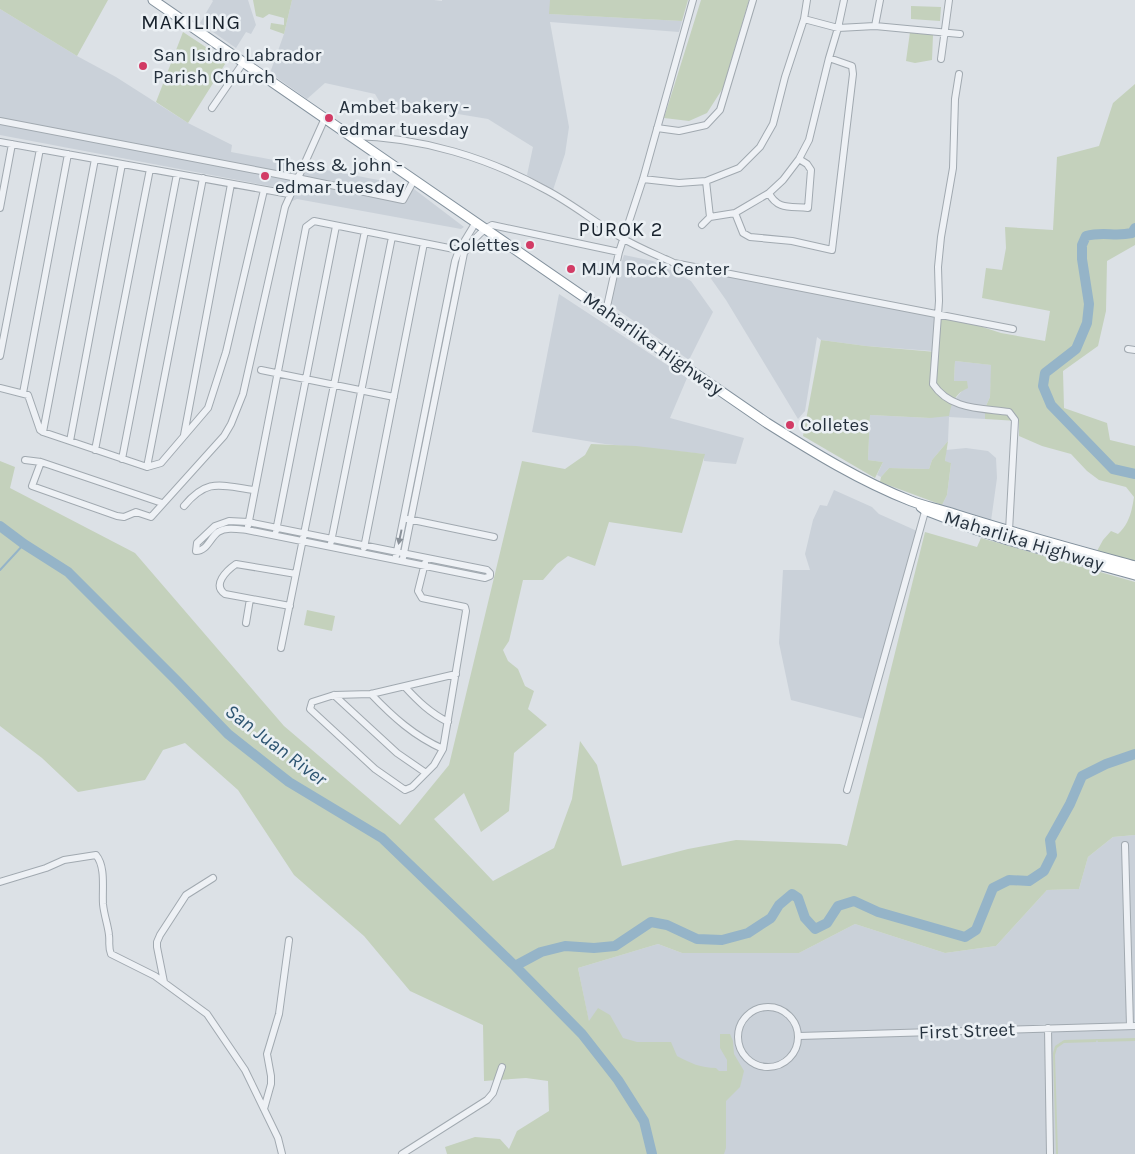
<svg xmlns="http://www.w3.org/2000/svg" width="1135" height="1154" font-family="Karla,sans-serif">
<rect width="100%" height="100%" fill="#dce1e6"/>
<path fill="#cad1d9" d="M212 0H248L256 25 251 34 246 32 236 48 200 23 213 1Z
M292 0H434L442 1V0H550V14L682 21 679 32 550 22 569 127 565 154 553 190 527 175 533 147 488 119 446 112 384 109 375 94 325 83 307 99 270 73 284 34Z
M0 9 77 56 116 77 188 123 232 145 231 152 410 186 464 227 461 229 297 199 290 202 285 189 0 135Z
M624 255 653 261 691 281 713 312 689 360 611 305 610 296Z
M710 271 936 314 932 351 866 346 821 340 817 337 805 411 798 419 726 300 707 273Z
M559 294 687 378 670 418 744 438 736 464 704 461V454L605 444 532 432Z
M955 361 992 365 990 397 985 408V419L949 417 948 441 932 460 929 469 889 468 881 477 877 475 883 462 868 460 870 415 930 418 951 404 962 391 954 381Z
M966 448 988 451 996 458 997 478 991 521 969 516 942 505 947 495 951 463 945 462 946 450Z
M834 490 872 507 879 514 917 531 898 595 868 720 791 700 779 643 783 570H810L805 554 813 520 820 505 827 506Z
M1135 835V1154H672L589 1022 578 968 658 944 682 953H799L855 924 945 953 996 946 1047 890 1079 889 1088 857 1113 837Z"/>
<path fill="#c4d1bc" d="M0 0H108L77 56 0 9Z
M253 0H292L284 34 270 29 271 23 284 25V18L269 14 263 18 256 16Z
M550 0H688L682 21 549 14Z
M701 0H749L723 88 707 113 689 121 664 118Z
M911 6 941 7 940 21 911 19Z
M183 32 227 61 188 123 156 102Z
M910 32 933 35 932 60 915 63 906 61Z
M1135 84V245L1107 261 1106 311 1098 346 1063 371 1064 408 1107 423 1110 440 1135 446V561L1097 551 1103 540 1111 531 1118 534C1129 524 1132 511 1134 497L1126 487 1099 480 1087 471 1071 454 1042 446 1019 436V421L985 419V408L990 397 991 365 955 361 954 381H967L968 388C955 393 951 404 949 416L930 418 870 415 868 460 883 462 875 478 803 436 821 340 866 346 936 352 939 317 964 321 1001 333 1045 341 1050 311 982 298 986 268 1002 270 1006 248 1005 227 1053 230 1057 157 1099 146 1113 103Z
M948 441 945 461 951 463 947 495 942 505 880 482 881 477 889 468 929 469 932 460Z
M591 444 636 446 705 454 682 533 609 522 595 566 568 556 557 564 543 580H523L509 641 503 650 508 661 518 669 525 686 534 691 528 709 547 725 514 753 509 811 481 832 464 793 434 819 493 881 554 848 572 799 580 741 597 765 622 866 688 849 736 840 840 844 847 846 925 532 977 547 981 538 1135 582V835L1113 837 1088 857 1079 889 1047 890 996 946 945 953 855 924 799 953H682L658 944 578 968 589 1021 598 1008 610 1015 623 1038 637 1042H671L677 1056C690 1063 701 1068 716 1068L719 1071H727V1060L720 1048V1034H730L733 1041 734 1054 744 1071 740 1087 726 1101V1148L724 1154H447L445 1147 475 1137 500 1139 509 1149 517 1131 549 1111 548 1081 526 1078 484 1081 483 1025 410 991 364 936 294 875 238 790 185 743 163 750 145 780 78 792 42 758 0 726V461L15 467 10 488 135 553 284 726 400 825 449 765 522 461 565 469 585 455Z
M307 610 335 616 332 631 304 625Z
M1135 1038V1041L1098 1042 1097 1040 1096 1042 1064 1043 1057 1048 1055 1055 1058 1154H1056L1053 1053 1055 1046 1064 1040Z"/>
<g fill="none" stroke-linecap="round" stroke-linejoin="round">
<path stroke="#95b4c8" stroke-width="2" d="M0 570 24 544"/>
<path stroke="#95b4c8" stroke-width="10" d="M1135 228 1132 233C1114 237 1104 231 1086 236L1082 245V259L1089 304 1087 323 1076 349 1045 373 1043 386 1051 405 1113 469 1135 474
M0 526 24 544 68 572 177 681 228 734 289 782 382 838 515 966 582 1034 618 1080 644 1121 652 1154
M515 966 541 952 565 946 594 948 615 946 651 922 667 925 697 939 722 940 748 933 771 918 779 905 792 894 798 898 805 918 815 929 827 923 838 906 854 901 878 912 965 937 976 930 993 888 1009 880 1029 881 1044 871 1052 855 1050 840 1070 804 1082 776 1106 764 1135 754"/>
<defs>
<path id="minor" d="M804 19 838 28 875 26 960 34
M875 26 880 0
M941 59 949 0
M959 74 955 99 953 168 941 237 938 267 939 301 933 384C950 410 981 408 1009 412L1015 420 1009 531
M212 108 243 63
M0 121 297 178 403 200 414 180
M657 128 679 131 706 125 720 110 753 0
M352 136C421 137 489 158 548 191 574 205 597 224 622 238 639 248 657 255 674 263L1013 329
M0 142 289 194
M643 179 679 183 706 181 739 168 760 147 773 124 785 77 804 19 807 0
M769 193C777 210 791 206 808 208L811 170 807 164 799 159
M0 208 12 144
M735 213 743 233 750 237 792 241 832 250 853 74 852 66 829 58
M710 217 735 213 769 193 783 180 799 159 809 140 829 58 838 28 844 0
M702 225 710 217 706 181
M606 311 619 252 643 179 693 0
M1128 349 1135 350
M0 356 40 149
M261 370 394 397
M0 388 28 395 40 430 43 432 147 467 161 463 208 408 226 352 264 190
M23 393 68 154
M43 432 95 159
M184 435 231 184
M70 441 122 164
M95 450 150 169
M122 459 177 174
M25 460 41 462 162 503
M41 462 32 486 117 516 124 517 136 512 151 517 224 436 231 424 243 394 285 207 325 118
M147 467 203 178
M184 506C208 477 221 486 255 490
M408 519 494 537
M229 521 248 522 487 570 490 573V576L485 578 247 530C237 529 226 527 218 532 210 538 207 551 196 551L197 543 215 526Z
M248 526 306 227 314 221 459 250 464 253
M276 531 336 226
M331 542 392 237
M364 548 424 243
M396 556 455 261 459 250 476 222
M403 558 464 253C472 242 480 231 492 225L619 252
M425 563 418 591 422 598 465 607 466 611 443 749 434 765 412 787 405 790 375 769 310 709 312 702 334 695 371 694 456 674
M290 606 225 594C212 585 226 571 236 564L296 574
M246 623 250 599
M281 648 365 231
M405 687C418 701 430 713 448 722
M371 694C393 717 414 736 443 749
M334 695 397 753 426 773
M847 790 926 508
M1125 845 1130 1026
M0 882 46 868 64 860 96 855C106 867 102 889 103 904 104 915 108 925 109 935 110 943 108 947 111 954L155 976 207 1014 245 1070 278 1138 282 1154
M164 982 157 947V942L160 935 186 895 213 878
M738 1037a30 30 0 1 1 60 0a30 30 0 1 1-60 0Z
M1048 1028 1050 1154
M799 1036 1135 1026
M264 1109 271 1084V1076L267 1054 279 1014 289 940
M402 1154 487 1100 493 1093 502 1067"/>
<path id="highway" d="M153 0 767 423C813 452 860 481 911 501 923 506 936 508 948 512 1010 532 1073 549 1135 566
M921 507 925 510 977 530 1008 540 1135 575"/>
</defs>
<use href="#minor" stroke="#a1a9b0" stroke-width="8"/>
<use href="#highway" stroke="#83919d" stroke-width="11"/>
<use href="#minor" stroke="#eef1f5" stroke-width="6"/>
<use href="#highway" stroke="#fff" stroke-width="9"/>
</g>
<defs><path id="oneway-solid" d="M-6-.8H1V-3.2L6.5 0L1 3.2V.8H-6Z" transform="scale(1.25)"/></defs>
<use fill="#8a9199" href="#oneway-solid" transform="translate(400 537) rotate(102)"/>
<g fill="#d23b65" stroke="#ebf0f4" stroke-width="2">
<circle cx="143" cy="66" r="5"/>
<circle cx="329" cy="118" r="5"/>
<circle cx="265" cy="176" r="5"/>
<circle cx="530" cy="245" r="5"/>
<circle cx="571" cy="269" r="5"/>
<circle cx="790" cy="425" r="5"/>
</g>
<g text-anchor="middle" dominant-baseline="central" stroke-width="5" stroke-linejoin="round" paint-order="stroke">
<g font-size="19" fill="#25313d" stroke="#ebf0f4" text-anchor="start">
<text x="153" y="55">San Isidro Labrador<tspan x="153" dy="22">Parish Church</tspan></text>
<text x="339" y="107">Ambet bakery -<tspan x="339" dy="22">edmar tuesday</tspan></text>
<text x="275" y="165">Thess &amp; john -<tspan x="275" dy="22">edmar tuesday</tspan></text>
<text x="520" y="245" text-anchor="end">Colettes</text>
<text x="581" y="269">MJM Rock Center</text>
<text x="800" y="425">Colletes</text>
</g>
<g font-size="19" fill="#25313d" stroke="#ebf0f4">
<text transform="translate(653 344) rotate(35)">Maharlika Highway</text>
<text transform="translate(1024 541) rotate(17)">Maharlika Highway</text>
<text transform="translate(967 1031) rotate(-2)">First Street</text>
</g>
<g font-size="20" letter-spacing="1" fill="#18222d" stroke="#ebf0f4">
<text x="621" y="229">PUROK 2</text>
</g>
<g font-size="20" font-style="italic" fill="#2e5572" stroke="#ebf0f4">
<text transform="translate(276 745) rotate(37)">San Juan River</text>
</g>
<g font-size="21" letter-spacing="1" fill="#18222d" stroke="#ebf0f4">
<text x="191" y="22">MAKILING</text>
</g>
</g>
</svg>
